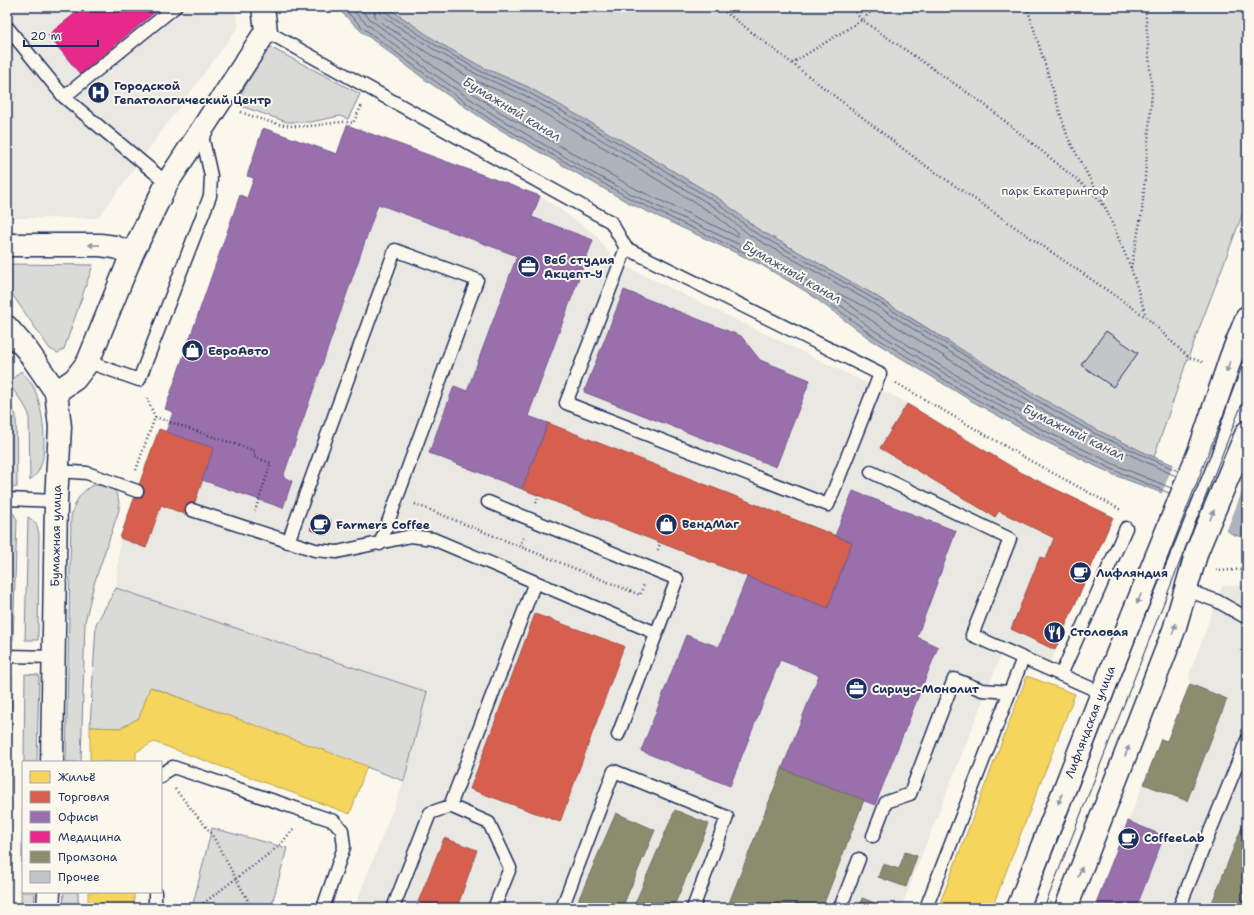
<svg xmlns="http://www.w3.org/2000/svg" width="1254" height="915" font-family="'Shantell Sans',sans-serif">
<rect width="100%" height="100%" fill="#fbf7ec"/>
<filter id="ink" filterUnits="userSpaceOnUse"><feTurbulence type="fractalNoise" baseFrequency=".025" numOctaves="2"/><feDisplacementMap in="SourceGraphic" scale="8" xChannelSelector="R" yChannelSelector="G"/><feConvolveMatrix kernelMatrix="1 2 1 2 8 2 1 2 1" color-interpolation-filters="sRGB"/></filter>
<g filter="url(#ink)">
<path fill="#eae8e2" d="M7 7H234L239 26 98 218H7Z
M347 125 541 196 596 235 615 261 908 403 1021 471 1114 517 1049 666 1005 645 901 908H354L404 781 427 692 116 588 120 538 159 429 166 431 173 412 165 409 240 195 247 198 253 178 247 176 263 128 337 154Z
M1247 585V908H1094L1161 739 1167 741 1190 684 1189 675 1222 586Z"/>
<path fill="#dadad7" stroke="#7a849a" d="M387 7H1247V202L1185 366 1154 457 1095 429 1040 398 871 293 756 228 721 200 633 147 528 87 482 67 439 43Z
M268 46 360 94 348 119 340 116 311 122H287L235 104Z
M7 264 93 265 64 349 58 353 50 349 7 287Z
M21 371C26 376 31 382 34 388 43 407 49 454 38 472 36 475 32 478 30 481L29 414 23 403 8 383Z
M9 404 16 415 17 487 7 488V406Z
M93 485C111 486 120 489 119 510L94 584 85 622 81 762H66L71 517C75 502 79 493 93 485Z
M7 510 14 514 17 520 13 640H7Z
M28 517 36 523 39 534 38 640H25Z
M116 588 427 692 404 781 151 687 139 718 121 728 90 727 96 624Z
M25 674 39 675 37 762H24Z
M7 675H12L9 908H7Z
M23 796V892H35L34 908H21Z
M212 828 287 848 271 908H192Z
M64 892H78V908H63Z"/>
<path fill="#afb3bb" stroke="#747e96" d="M336 7H387L439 43 482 67 528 87 633 147 721 200 756 228 871 293 981 363 1095 429 1154 457 1221 484H1247V539L1232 534 1223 527 1162 493 1114 475 1036 437 970 400 870 339 807 292 760 264 629 203 492 125 427 81 361 31Z"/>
<path fill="#fbf7ec" d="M1174 463 1222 482H1246L1226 532 1161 495Z"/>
<path fill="#f6d55c" stroke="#b4a35d" d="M1027 676 1075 694 992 908H938Z
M150 687 367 766 350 814 154 742 136 752V762H90V727L121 728 139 718Z
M88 892H134V908H88Z"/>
<path fill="#d6604d" stroke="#9e5152" d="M907 404 1022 473 1113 517 1055 650 1011 629 1040 557 1046 559 1054 538 999 511 995 517 880 448Z
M548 423 852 542 828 608 522 489Z
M159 429 214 448 190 516 161 505 146 548 120 538Z
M315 514 331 520 327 535 310 530Z
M535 614 624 646 560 822 470 789Z
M444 838 477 850 457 908H432L418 902Z"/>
<path fill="#9970ab" stroke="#735c94" d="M347 125 540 196 532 217 593 240 528 416 548 423 522 489 429 453 454 386 467 391 517 256 378 204 283 477 292 481 283 508 202 480 214 448 166 432 173 412 165 409 240 195 247 198 254 178 247 176 263 128 337 154Z
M624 290 741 336 760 360 810 380 776 467 584 392Z
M853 491 956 531 917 637 938 647 875 805 782 769 819 675 780 660 730 786 641 751 686 635 719 647 747 577 828 608 852 542 835 536Z
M1128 821 1164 836 1136 908H1094Z"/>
<path fill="#e7298a" stroke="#aa2b7d" d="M83 7H161L80 74 48 35Z"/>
<path fill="#8c8c6e" stroke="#6a7069" d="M1190 684 1227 699 1187 801 1144 784 1161 739 1167 741Z
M782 769 864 800 822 908H727Z
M675 810 709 824 673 908H633Z
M616 813 655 830 622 908H575Z
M1247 814V908H1210Z
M905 852 917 856 906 887 878 877 883 864 899 869Z
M862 898 888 908H859Z"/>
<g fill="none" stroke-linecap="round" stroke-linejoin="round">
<path stroke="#566483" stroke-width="1" d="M342 7 363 28 429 77 494 122 631 199 762 261 810 289 872 335 972 397 1038 433 1116 471 1169 493
M349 7 367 24 432 73 497 117 582 167 633 195 764 256 812 284 875 331 975 392 1041 429 1118 466 1171 488
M358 7 371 20 436 68 500 112 636 189 736 236H738V233L712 213 625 160 521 100 476 81 431 55 383 24 375 16 373 7
M379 7 381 14 388 20 435 50 478 75 524 95 628 155 716 208 751 236 867 300 1036 406 1092 437 1176 476
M384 7 385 11 391 16 437 46 480 71 526 91 631 150 719 204 754 232 869 296 1038 401 1094 433 1178 471
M839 294 864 306 974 375 1067 431 1068 433 1066 434C987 396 910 350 839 297Z"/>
</g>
<path fill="#c3c5c9" stroke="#1b2f5e" d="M1106 331 1138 353 1113 387 1081 365Z"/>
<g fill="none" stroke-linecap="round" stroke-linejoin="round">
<defs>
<path id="service" d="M7 27 64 97 167 183
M266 31 611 222 626 248
M64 97 175 7
M626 248 880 374 828 505 566 403Z
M88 362 139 380 210 196 211 176 201 131
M58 471 87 473 137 491
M871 472 1010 539 972 635 1023 658
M7 499 56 501
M488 502 677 579 618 735
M192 510 315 550 337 552 411 536 433 539 656 633
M288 542 395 250 477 280 380 544
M1186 590 1217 601 1247 618
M7 656 54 657
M1061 675 1126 528
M161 777 163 773 173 767 334 821 342 830 344 847 323 908
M450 806 535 582
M873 836 886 802 910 794 954 679 982 690 1010 692
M155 908V892
M393 908 430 813 450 806 489 823 510 868 494 908
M562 908 614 771 727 817 693 908
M840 908 859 859
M926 908 1023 658 1102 693
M1179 908 1247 740"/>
<path id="minor" d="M7 245H100L115 247 132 254
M7 327 27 350 56 392 60 427 56 501 52 762
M56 392 75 379 88 362 132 254 167 183 266 31 263 7
M48 908 49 892"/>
<path id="tertiary" d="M1018 908 1133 614 1199 452 1231 357 1247 317"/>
<path id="secondary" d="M1066 908 1174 630 1197 551 1247 432"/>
</defs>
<use href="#service" stroke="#1b2f5e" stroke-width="15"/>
<use href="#minor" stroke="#1b2f5e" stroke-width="25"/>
<use href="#tertiary" stroke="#1b2f5e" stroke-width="25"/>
<use href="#secondary" stroke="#1b2f5e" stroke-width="25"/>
<path stroke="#1b2f5e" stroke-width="2.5" stroke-dasharray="1 3" stroke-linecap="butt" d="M719 7 919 161 1146 317 1188 357 1205 363
M850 7 862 20 984 104 1093 193 1103 206
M1027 7 1068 138 1107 211 1131 268 1146 316
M792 63 862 20 876 7
M241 112C264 121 286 128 310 126 324 125 340 120 353 123L362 105
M1131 268 1142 212 1152 94 1145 7
M896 383 1029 460 1121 510
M155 417 255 451 254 457 271 463 255 511
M136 470 155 417 146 396
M536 503 539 495
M415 504 640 595 644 584
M520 546 524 535
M658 550 660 543
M1216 571 1247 569
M175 789 211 833 252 908
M197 908 279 846 294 828"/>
<use href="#service" stroke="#fbf7ec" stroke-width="12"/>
<use href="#minor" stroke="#fbf7ec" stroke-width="22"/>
<use href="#tertiary" stroke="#fbf7ec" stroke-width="22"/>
<use href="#secondary" stroke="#fbf7ec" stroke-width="22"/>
<path stroke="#1b2f5e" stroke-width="1" d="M1031 908 1247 354
M1044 908 1247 391"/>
</g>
<defs><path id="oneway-solid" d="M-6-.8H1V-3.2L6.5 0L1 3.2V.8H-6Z"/></defs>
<g fill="#8b93a5">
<use href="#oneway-solid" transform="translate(94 245) rotate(-179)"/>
<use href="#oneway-solid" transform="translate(1228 367) rotate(109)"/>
<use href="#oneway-solid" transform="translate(1212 515) rotate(-68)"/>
<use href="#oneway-solid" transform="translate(1139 599) rotate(113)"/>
<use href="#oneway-solid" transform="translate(1174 629) rotate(-72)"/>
<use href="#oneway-solid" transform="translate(1127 751) rotate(-69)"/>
<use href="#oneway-solid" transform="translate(1060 799) rotate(111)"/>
<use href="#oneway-solid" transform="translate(1080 872) rotate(-69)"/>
</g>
</g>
<defs>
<symbol id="hospital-disc" viewBox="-11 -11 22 22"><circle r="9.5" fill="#1b2f5e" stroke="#fbf7ec"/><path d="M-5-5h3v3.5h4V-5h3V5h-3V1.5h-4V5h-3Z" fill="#fff"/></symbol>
<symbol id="office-disc" viewBox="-11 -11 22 22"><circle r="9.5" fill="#1b2f5e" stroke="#fbf7ec"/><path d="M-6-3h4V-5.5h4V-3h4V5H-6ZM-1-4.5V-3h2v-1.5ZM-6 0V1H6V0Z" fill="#fff"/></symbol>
<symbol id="shop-disc" viewBox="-11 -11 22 22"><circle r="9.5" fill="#1b2f5e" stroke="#fbf7ec"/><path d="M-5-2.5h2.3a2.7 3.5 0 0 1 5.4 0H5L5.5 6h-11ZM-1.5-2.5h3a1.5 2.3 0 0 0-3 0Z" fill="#fff"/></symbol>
<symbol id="cafe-disc" viewBox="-11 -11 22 22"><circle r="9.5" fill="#1b2f5e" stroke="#fbf7ec"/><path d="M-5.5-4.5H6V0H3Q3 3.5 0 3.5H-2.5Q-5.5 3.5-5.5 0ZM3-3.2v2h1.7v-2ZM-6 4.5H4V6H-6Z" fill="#fff"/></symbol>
<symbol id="restaurant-disc" viewBox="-11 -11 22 22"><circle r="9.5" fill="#1b2f5e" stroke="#fbf7ec"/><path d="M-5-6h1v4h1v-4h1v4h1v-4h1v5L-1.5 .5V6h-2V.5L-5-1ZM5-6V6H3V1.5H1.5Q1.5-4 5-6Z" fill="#fff"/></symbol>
</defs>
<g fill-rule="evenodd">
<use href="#hospital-disc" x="86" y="80" width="25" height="25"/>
<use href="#office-disc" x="516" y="254" width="25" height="25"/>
<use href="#shop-disc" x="180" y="338" width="25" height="25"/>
<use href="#shop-disc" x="654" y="512" width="25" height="25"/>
<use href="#cafe-disc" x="308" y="512" width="25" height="25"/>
<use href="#cafe-disc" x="1068" y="560" width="25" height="25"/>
<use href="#restaurant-disc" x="1042" y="620" width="25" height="25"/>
<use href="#office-disc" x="844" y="676" width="25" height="25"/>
<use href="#cafe-disc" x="1116" y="826" width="25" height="25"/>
</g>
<g text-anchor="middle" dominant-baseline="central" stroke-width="4" stroke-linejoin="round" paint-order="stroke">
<g font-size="12" font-weight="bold" fill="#1b2f5e" stroke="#fbf7ec" text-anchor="start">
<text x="114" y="86">Городской<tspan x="114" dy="14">Гепатологический Центр</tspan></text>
<text x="544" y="260">Веб студия<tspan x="544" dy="14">Акцепт-У</tspan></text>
<text x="208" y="351">ЕвроАвто</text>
<text x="682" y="524">ВендМаг</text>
<text x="336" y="525">Farmers Coffee</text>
<text x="1096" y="573">Лифляндия</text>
<text x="1070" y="632">Столовая</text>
<text x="872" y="689">Сириус-Монолит</text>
<text x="1144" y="838">CoffeeLab</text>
</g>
<g font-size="12" fill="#415176" stroke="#fbf7ec">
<text x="1055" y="191">парк Екатерингоф</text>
</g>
<g font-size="12" fill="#1b2f5e" stroke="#fbf7ec">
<text transform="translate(56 536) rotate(-89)">Бумажная улица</text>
<text transform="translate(1090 722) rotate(-69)">Лифляндская улица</text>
</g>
<g font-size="13" font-style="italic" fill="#47577a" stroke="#fbf7ec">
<text transform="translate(512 109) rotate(31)">Бумажный канал</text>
<text transform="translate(792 272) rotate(30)">Бумажный канал</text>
<text transform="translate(1074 432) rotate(26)">Бумажный канал</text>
</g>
</g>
<rect width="1254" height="915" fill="none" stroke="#fbf7ec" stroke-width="24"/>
<rect x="12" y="12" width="1230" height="891" fill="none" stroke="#1b2f5e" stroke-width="1.5" filter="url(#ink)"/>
<rect x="22" y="761" width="140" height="132" fill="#fbf7ec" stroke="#a1a7b3"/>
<rect x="30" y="771" width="20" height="12" fill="#f6d55c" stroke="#a1a7b3"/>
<text x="58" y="781" font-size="12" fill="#1b2f5e">Жильё</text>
<rect x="30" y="791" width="20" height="12" fill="#d6604d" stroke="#a1a7b3"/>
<text x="58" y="801" font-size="12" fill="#1b2f5e">Торговля</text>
<rect x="30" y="811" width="20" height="12" fill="#9970ab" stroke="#a1a7b3"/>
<text x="58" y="821" font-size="12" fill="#1b2f5e">Офисы</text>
<rect x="30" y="831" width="20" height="12" fill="#e7298a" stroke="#a1a7b3"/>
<text x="58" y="841" font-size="12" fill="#1b2f5e">Медицина</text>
<rect x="30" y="851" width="20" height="12" fill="#8c8c6e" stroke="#a1a7b3"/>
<text x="58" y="861" font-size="12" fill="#1b2f5e">Промзона</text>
<rect x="30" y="871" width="20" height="12" fill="#c3c5c9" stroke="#a1a7b3"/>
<text x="58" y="881" font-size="12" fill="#1b2f5e">Прочее</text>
<path d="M24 40v6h74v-6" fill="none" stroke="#1b2f5e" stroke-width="2"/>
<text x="30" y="40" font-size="12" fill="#1b2f5e" stroke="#fbf7ec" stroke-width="3" paint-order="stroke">20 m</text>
</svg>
